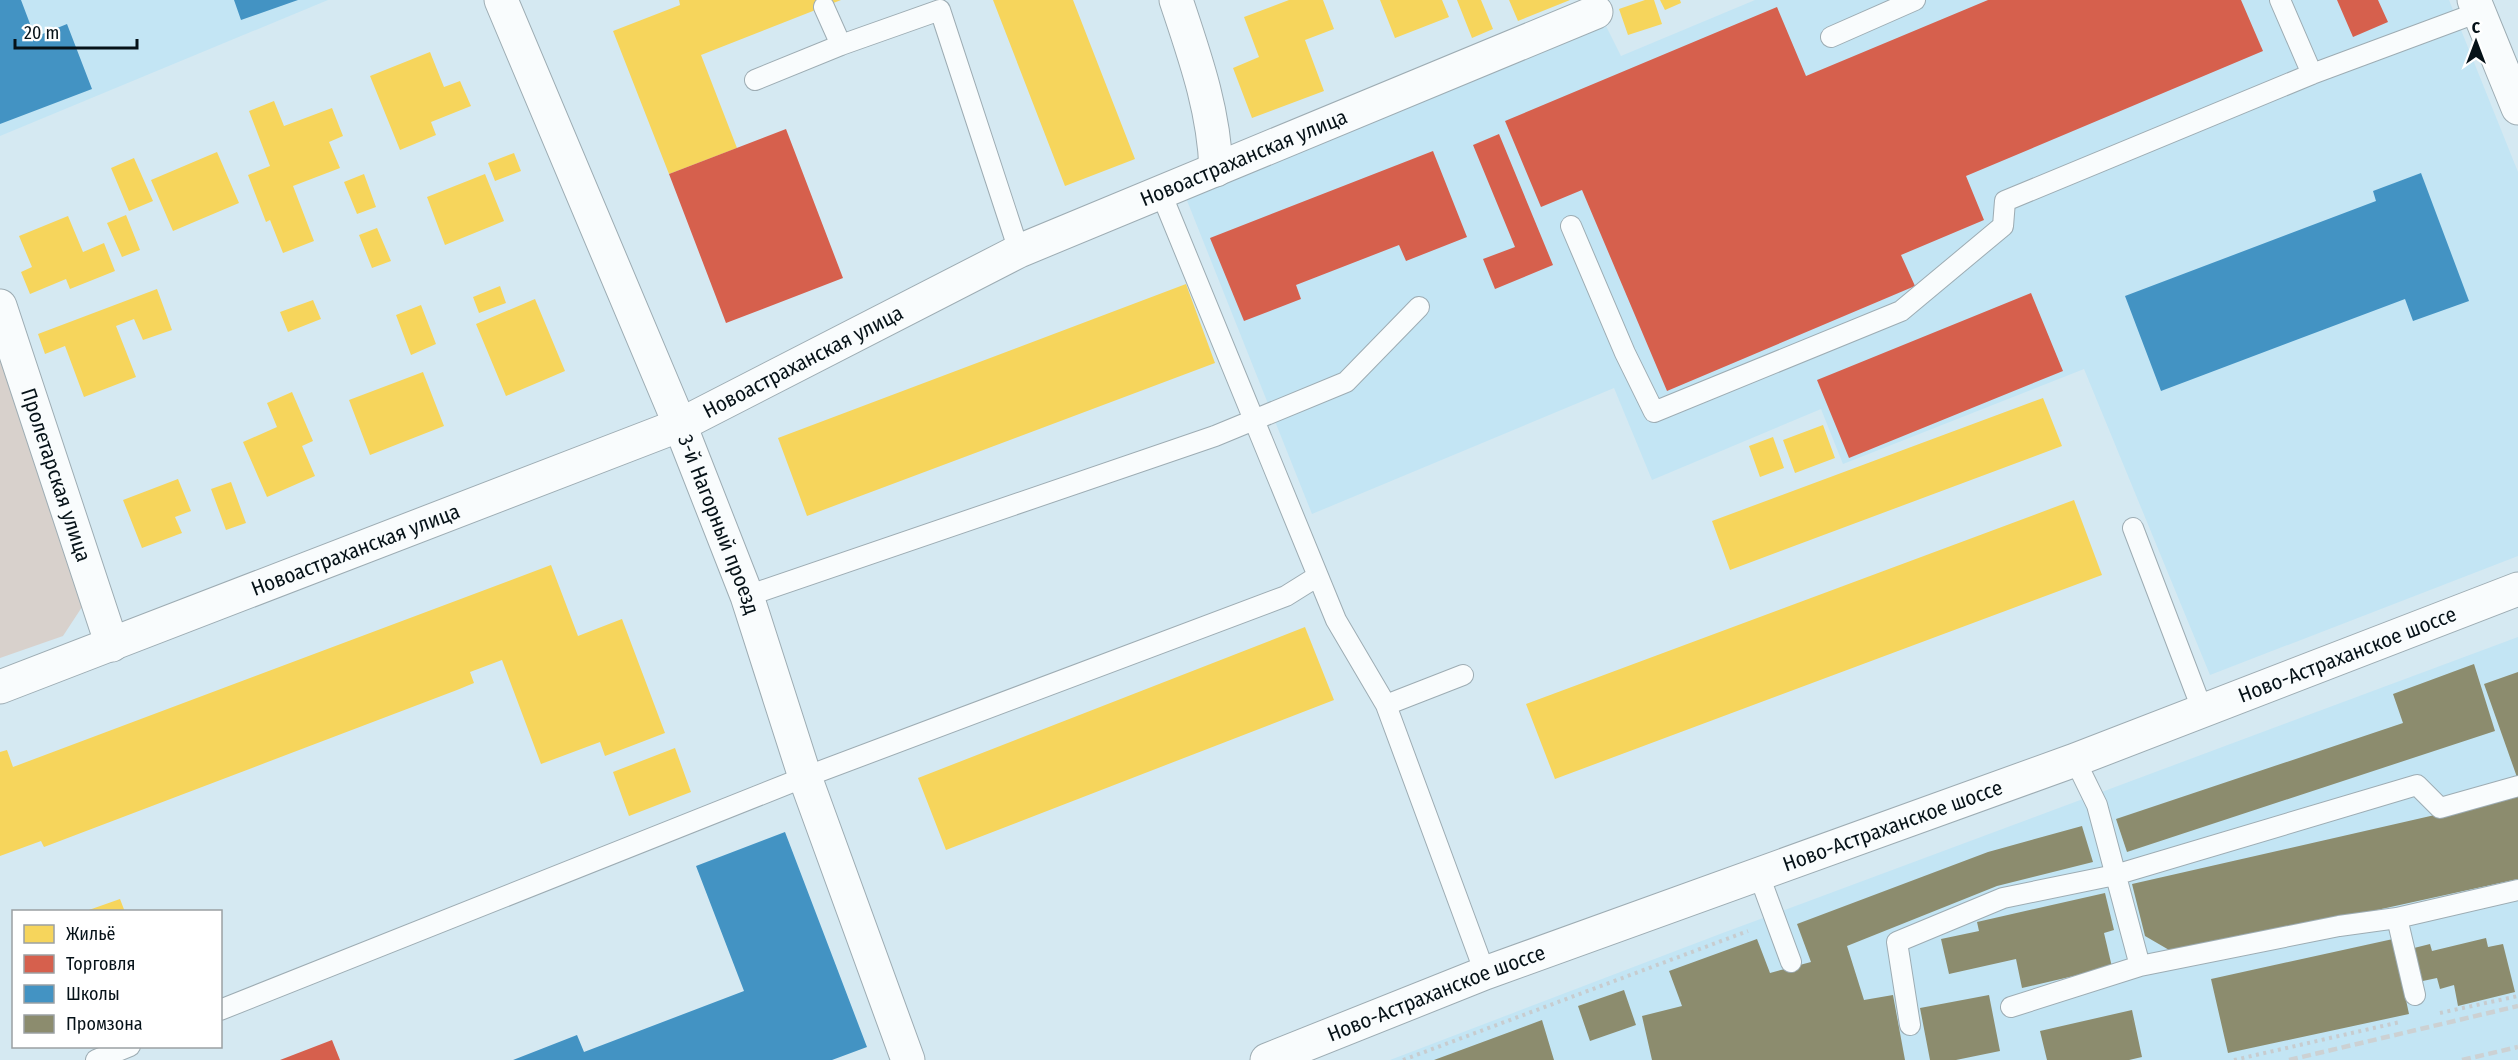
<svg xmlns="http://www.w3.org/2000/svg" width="2518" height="1060" font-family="'Fira Sans Condensed',sans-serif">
<rect width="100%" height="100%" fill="#d5e9f2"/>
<path fill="#c3e5f4" d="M0 0H328L0 136Z
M1755 0H2449L2518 172V556L2210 675 2084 369 1843 464 1821 409 1652 480 1614 388 1312 514 1186 198 1605 24 1621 56Z
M2518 637V1060H1390L1720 934Z"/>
<path fill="#d8d1cc" d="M0 357 82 607 63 636 0 658Z"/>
<path fill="#f6d55c" d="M679 0H841L701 55 737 148 669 174 613 31 680 5Z
M993 0H1073L1135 159 1065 186Z
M1289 0H1323L1334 29 1305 40 1324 91 1252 118 1233 68 1259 57 1244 17Z
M1380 0H1442L1449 17 1395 38Z
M1457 0H1481L1493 29 1472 38Z
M1509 0H1570L1518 21Z
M1645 0H1654L1662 24 1628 35 1619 9Z
M1660 0H1680L1681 3 1665 10Z
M430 52 444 87 460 81 471 106 431 122 436 135 400 150 370 76Z
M274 101 284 126 332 108 343 136 329 142 340 168 293 186 314 241 283 253 270 220 266 222 248 175 270 166 249 111Z
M217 152 239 203 173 231 151 180Z
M514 153 521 171 495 181 488 163Z
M134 158 153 201 129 211 111 168Z
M364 174 376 207 357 214 344 182Z
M485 174 504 221 445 245 427 197Z
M126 215 140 250 122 257 107 223Z
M68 216 83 252 104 243 115 271 70 289 66 279 30 294 21 272 32 267 19 236Z
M377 228 391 261 372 268 359 235Z
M1186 284 1215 363 807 516 778 438Z
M500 286 506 303 479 313 473 297Z
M157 289 172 330 143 340 134 319 116 326 136 377 84 397 65 346 45 354 38 334Z
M535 299 565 371 506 396 476 324Z
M313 300 321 319 288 332 280 312Z
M421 305 436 344 411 355 396 315Z
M423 372 444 426 370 455 349 400Z
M292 392 313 441 302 446 315 476 267 497 243 442 277 427 267 403Z
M2043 398 2062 446 1730 570 1712 521Z
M1823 425 1835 458 1795 473 1783 440Z
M1773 437 1784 468 1760 477 1749 446Z
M178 479 191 511 175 517 182 533 142 548 123 500Z
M231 482 246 523 226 530 211 489Z
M2074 500 2102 575 1555 779 1526 704Z
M551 565 578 636 622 619 665 733 605 756 600 742 541 764 502 660 470 672 474 683 457 690 44 847 41 841 0 856V752L7 750 13 767Z
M1305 627 1334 700 946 850 918 778Z
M675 748 691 792 629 816 613 772Z
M120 899 125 912H86V911Z"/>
<path fill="#d6604d" d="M1988 0H2241L2263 51 1966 176 1984 220 1901 255 1915 286 1667 391 1582 190 1541 207 1505 121 1777 7 1806 76Z
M2337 0H2378L2388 22 2353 37Z
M786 129 843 278 726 323 669 174Z
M1499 134 1553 265 1495 289 1483 259 1515 247 1473 145Z
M1433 151 1467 237 1406 261 1399 245 1296 285 1301 299 1244 321 1210 238Z
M2031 293 2063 371 1849 458 1817 380Z
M332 1040 340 1060H280Z"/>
<path fill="#4393c3" d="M0 0H21L35 37 67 24 92 89 0 124Z
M234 0H298L241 20Z
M2421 173 2469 301 2413 321 2405 299 2161 391 2125 296 2376 201 2373 191Z
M785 832 867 1047 832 1060H513L577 1035 584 1052 744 991 696 866Z"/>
<path fill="#8c8c6e" d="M2474 664 2495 731 2127 852 2116 819 2403 723 2393 694Z
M2518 672V780L2484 684Z
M2518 796V879L2176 954 2145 936 2132 884Z
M2082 826 2093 862 1997 886 1847 946 1864 1000 1893 995 1905 1060H1652L1642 1016 1682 1006 1669 971 1757 939 1770 973 1811 962 1797 924 1988 852Z
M2105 893 2114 930 2104 933 2112 967 2022 988 2016 959 1949 974 1941 939 1979 931 1977 922Z
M2486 938 2488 947 2503 944 2515 992 2458 1006 2454 985 2440 989 2437 978 2418 982 2410 949 2430 944 2432 951Z
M2393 939 2409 1014 2228 1053 2211 979Z
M1624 990 1636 1025 1590 1041 1578 1006Z
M1989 995 2000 1051 1956 1060H1930L1920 1008Z
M2132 1010 2142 1057 2129 1060H2047L2040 1031Z
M1542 1020 1554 1060H1434Z"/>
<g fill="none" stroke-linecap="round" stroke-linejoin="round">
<defs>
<path id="service" d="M2280 0 2312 74
M824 7 841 45
M1831 37 1915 0
M755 80 841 45 940 10 1019 251
M1161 193 1336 620 1386 705 1485 973
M1571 226 1625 353 1654 412 1901 311 2003 226 2005 201 2312 74 2479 12
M2133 528 2202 709
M747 596 1215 436 1346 382 1419 307
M1386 705 1463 675
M2075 760 2097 805 2140 966
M1759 875 1791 962
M2397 918 2415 995
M2011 1007 2140 966 2339 926 2397 918 2518 890
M220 1010 805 777 1286 596 1318 576
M1910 1025 1897 942 2003 898 2115 875 2417 785 2440 808 2518 786
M96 1060 130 1046"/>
<g id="minor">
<path d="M1176 0C1195 57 1214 110 1216 170"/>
<path d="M2474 0 2518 108"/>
<path id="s1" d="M0 306 112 645"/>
<path id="s2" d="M0 687 680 425 1019 251 1596 12"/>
</g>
<g id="tertiary">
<path id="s3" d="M501 0 680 425 747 596 805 777 908 1060"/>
</g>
<g id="primary">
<path id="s4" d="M1267 1060 1485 973 2075 760 2518 589"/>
</g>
</defs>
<use href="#service" stroke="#9dacb3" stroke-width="22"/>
<use href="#minor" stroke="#9dacb3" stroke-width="35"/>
<use href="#tertiary" stroke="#9dacb3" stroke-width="35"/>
<use href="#primary" stroke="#9dacb3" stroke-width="35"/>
<path stroke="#c7cccf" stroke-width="4" stroke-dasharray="3 4.5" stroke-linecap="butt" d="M2440 1013 2518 996
M1403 1060 1748 931
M2234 1060 2400 1022"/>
<use href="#service" stroke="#f9fcfd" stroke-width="20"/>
<use href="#minor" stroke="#f9fcfd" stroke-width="33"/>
<use href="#tertiary" stroke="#f9fcfd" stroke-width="33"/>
<use href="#primary" stroke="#f9fcfd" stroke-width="33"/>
<path stroke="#ccd1d3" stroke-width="4.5" stroke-dasharray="9 4.5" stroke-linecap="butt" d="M2289 1060 2518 1006
M2462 1060 2518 1047"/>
</g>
<g text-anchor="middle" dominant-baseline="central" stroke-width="6" stroke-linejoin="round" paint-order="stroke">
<g font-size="21" fill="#061218" stroke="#fff">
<text stroke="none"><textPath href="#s2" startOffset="1353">Новоастраханская улица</textPath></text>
<text stroke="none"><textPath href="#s2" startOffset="867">Новоастраханская улица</textPath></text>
<text stroke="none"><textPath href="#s1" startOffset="178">Пролетарская улица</textPath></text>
<text stroke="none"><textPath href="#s3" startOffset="568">3-й Нагорный проезд</textPath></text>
<text stroke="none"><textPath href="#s2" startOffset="381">Новоастраханская улица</textPath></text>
<text stroke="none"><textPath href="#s4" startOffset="1154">Ново-Астраханское шоссе</textPath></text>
<text stroke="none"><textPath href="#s4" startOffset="668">Ново-Астраханское шоссе</textPath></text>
<text stroke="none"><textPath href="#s4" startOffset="182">Ново-Астраханское шоссе</textPath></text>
</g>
</g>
<rect x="12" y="910" width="210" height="138" fill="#ffffff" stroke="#9ba0a3" stroke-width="1.5"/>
<rect x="24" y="925" width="30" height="18" fill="#f6d55c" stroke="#9ba0a3" stroke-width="1.5"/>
<text x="66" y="940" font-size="18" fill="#061218">Жильё</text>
<rect x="24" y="955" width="30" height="18" fill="#d6604d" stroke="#9ba0a3" stroke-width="1.5"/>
<text x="66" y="970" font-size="18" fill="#061218">Торговля</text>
<rect x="24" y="985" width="30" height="18" fill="#4393c3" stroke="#9ba0a3" stroke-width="1.5"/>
<text x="66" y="1000" font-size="18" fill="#061218">Школы</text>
<rect x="24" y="1015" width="30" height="18" fill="#8c8c6e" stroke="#9ba0a3" stroke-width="1.5"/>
<text x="66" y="1030" font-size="18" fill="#061218">Промзона</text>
<g transform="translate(2476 42)" stroke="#ffffff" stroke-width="4.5" paint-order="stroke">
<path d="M0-4.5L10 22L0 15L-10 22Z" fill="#061218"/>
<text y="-9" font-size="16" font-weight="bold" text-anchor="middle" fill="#061218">С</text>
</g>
<path d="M15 39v9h122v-9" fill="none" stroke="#061218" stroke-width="3"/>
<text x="24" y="39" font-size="18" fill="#061218" stroke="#ffffff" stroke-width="4.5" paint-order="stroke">20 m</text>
</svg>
